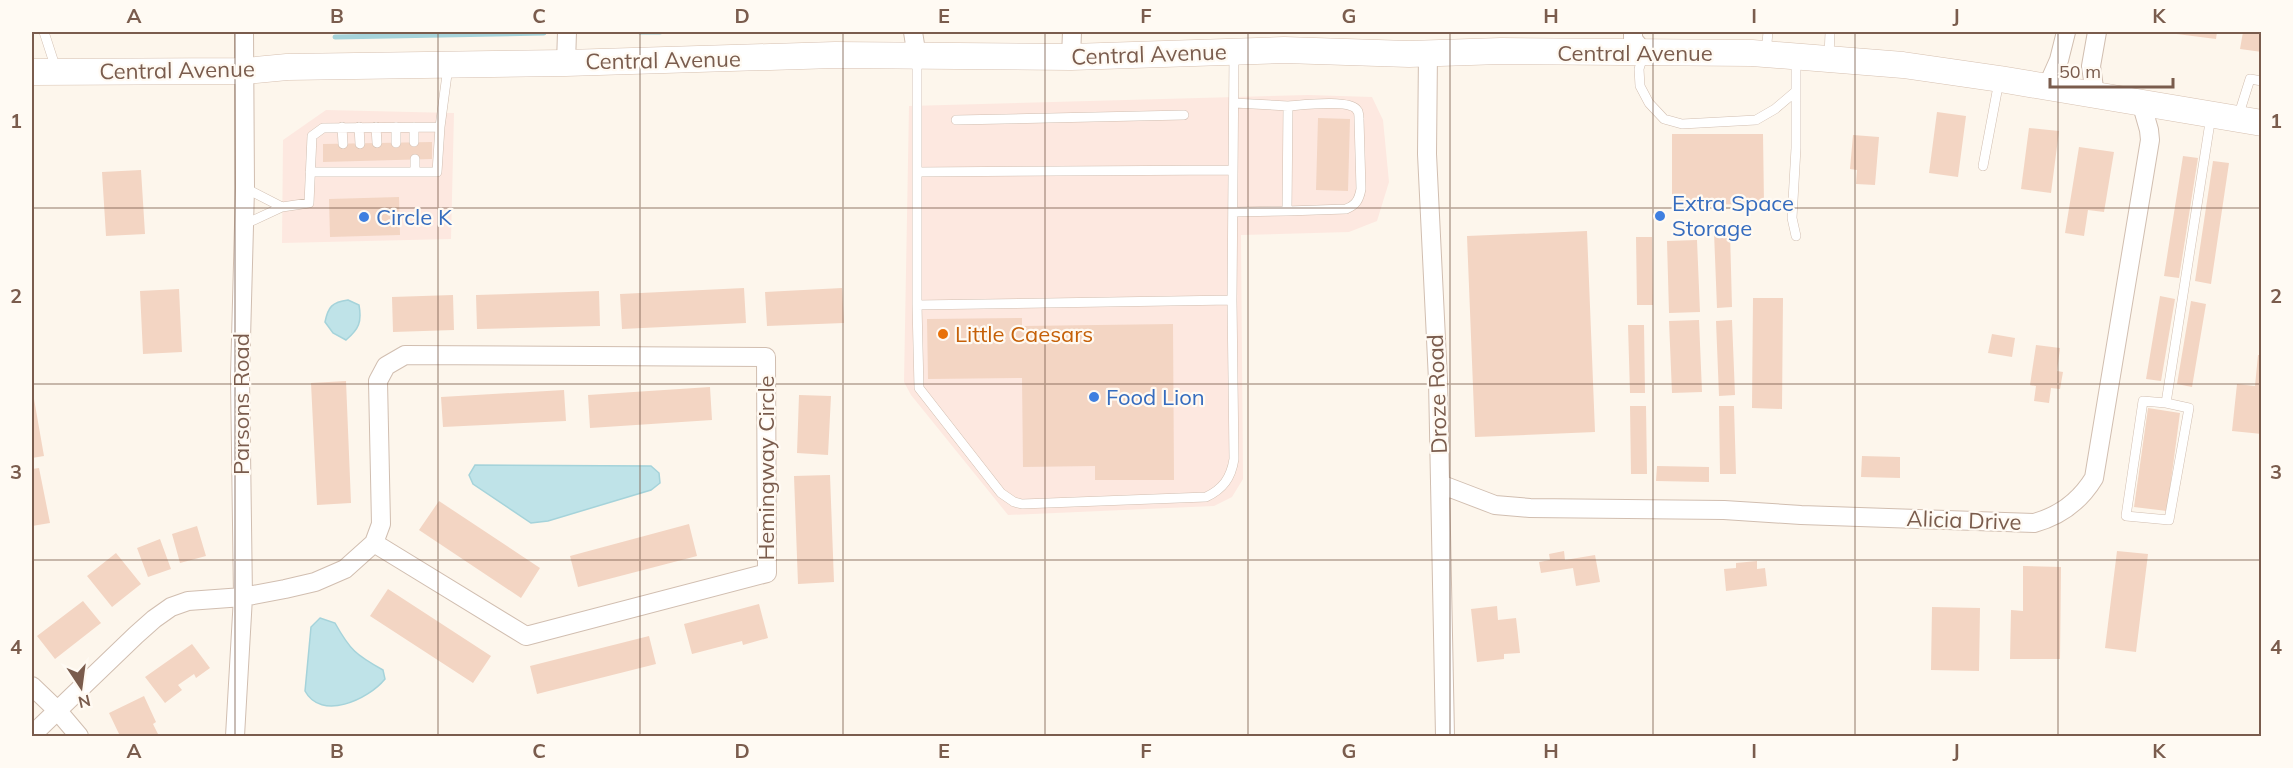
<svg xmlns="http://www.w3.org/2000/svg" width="2293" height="768" font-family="Mulish,sans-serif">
<rect width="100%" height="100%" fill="#fdf6ec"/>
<path fill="#fde8e0" d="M1308 95 1372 97 1383 120 1389 182 1377 221 1349 232 1241 235 1243 479 1232 497 1214 506 1008 515 911 395 904 382 909 106Z
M326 110 454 113 451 239 282 243 283 140Z"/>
<path fill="#bfe3e8" stroke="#a5d3da" stroke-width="1.5" d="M348 300 359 305C362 322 359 329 346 340L333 333 325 322C328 307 332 302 348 300Z
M475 465 651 466 659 473 660 483 651 490 548 521 531 523 473 484 469 475Z
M320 618 335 623C350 650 356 655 383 670L385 679C368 700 321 721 305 691L311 627Z"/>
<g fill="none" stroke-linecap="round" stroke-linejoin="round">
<path stroke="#a5d3da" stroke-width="5" d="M640 32H660
M335 37 544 33"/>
</g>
<path fill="#f3d5c3" d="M2161 32H2217L2216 39Z
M2243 32H2262V52L2240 49Z
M1937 112 1966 116 1958 177 1929 173Z
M1318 118 1350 119 1348 191 1316 190Z
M2029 128 2059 131 2051 193 2021 189Z
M1672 134H1763L1764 204 1672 205Z
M1853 135 1879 137 1875 185 1856 184 1857 170 1850 169Z
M432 142V159L323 162V144Z
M2079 147 2114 152 2104 212 2088 210 2084 236 2065 233Z
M2183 156 2198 158 2179 278 2164 276Z
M2213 161 2229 163 2211 284 2195 281Z
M141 170 145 234 106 236 102 172Z
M399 197 400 235 330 237 329 199Z
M1587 231 1595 432 1475 437 1467 236Z
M1714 232H1730L1732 307 1717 308Z
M1636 237H1652L1653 305H1637Z
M1697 240 1700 312 1669 313 1667 241Z
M744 288 746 323 622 329 620 294Z
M842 288 844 323 767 326 765 292Z
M179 289 182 352 143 354 140 291Z
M599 291 600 326 477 329 476 295Z
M453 295 454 330 393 332 392 297Z
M2160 296 2175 299 2161 381 2146 379Z
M1753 298H1783L1782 409 1752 408Z
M2191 301 2206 304 2192 387 2177 384Z
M1022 318V326L1173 324 1174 480H1095V466L1023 467 1022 378 928 379 927 319Z
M1699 320 1702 392 1672 393 1669 321Z
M1732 320 1735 395 1719 396 1716 321Z
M1628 325H1644L1645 393H1630Z
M1992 334 2015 338 2012 357 1988 353Z
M2036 345 2060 348 2057 371 2063 372 2060 389 2051 388 2049 403 2034 401 2036 386 2030 385Z
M2258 355H2262V434L2232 431 2237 384 2255 386Z
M346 381 351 503 317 505 311 383Z
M710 387 712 420 590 428 588 395Z
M564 390 566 421 443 427 441 397Z
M799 395 831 396 828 455 797 453Z
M32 399H34L44 456 32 458Z
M1630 406H1646L1647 474H1631Z
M1719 406H1734L1736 474H1720Z
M2148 408 2180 413 2167 511 2134 507Z
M1862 456 1900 457V478L1861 477Z
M1657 466 1709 467V482L1656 481Z
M39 468 50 523 32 526V469Z
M830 475 834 582 798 584 794 476Z
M439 501 540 568 521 598 419 530Z
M689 524 697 556 578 587 570 556Z
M197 526 206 556 180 563 172 534Z
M160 539 171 569 148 577 137 548Z
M1564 551 1565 560 1595 555 1600 582 1576 586 1573 568 1541 573 1539 562 1550 560 1549 554Z
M2117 551 2148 554 2136 652 2105 648Z
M116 553 141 584 112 607 87 576Z
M1757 561V569L1765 568 1767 586 1726 591 1724 569 1736 568V563Z
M2023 566 2061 567 2060 659H2010L2011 610 2023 611Z
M388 589 491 656 473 683 370 616Z
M83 601 101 623 55 659 37 636Z
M759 604 768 638 743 645 742 641 692 654 684 624Z
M1497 606 1498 620 1516 618 1520 653 1504 654V659L1477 662 1471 609Z
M1932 607 1980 608 1979 671 1931 670Z
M649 636 656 664 537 694 530 666Z
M192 644 210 668 196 678 194 674 178 685 182 690 165 703 145 677Z
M144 696 156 722 153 724 158 734 152 736H120L109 713Z"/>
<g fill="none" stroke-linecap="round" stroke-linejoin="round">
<defs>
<path id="lane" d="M44 32 56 69
M1644 53 1639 69 1640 86 1649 103 1664 119 1682 124 1756 120 1775 109 1795 92
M1766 53 1768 32
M917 57V305L1232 300 1234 53
M1829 57 1830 32
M2238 117 2250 79 2262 81
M956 120 1184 115
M342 127 343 144
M359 127 360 144
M376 127 377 143
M414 127V142
M396 143V127
M1983 166 1999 81
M310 172H437L440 127
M415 172V159
M917 172 1233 170
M245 188 282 207
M1287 211 1346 209C1356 205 1359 200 1361 189L1359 119C1359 116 1359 112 1357 110 1350 99 1302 105 1288 106
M1233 212 1287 211 1288 106 1234 103
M243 225 282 207 309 203 312 136 323 128 440 127 448 67
M1796 236 1792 218 1796 148V60
M917 305 919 388 1001 493 1014 502 1022 504 1206 497C1223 489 1231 478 1234 459L1232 300
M2166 403 2189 408 2169 520 2126 516 2143 401 2166 403 2211 116"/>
<path id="street" d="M913 32 917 57
M1633 32V39L1644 53
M1428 52 1427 154 1438 380 1445 736
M1071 57 1072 32
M566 63 567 32
M2047 87 2059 60 2066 32
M2095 95 2091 66 2097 32
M1440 484 1495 505 1530 508 1724 510 1801 515 2034 523C2060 516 2080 501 2094 478L2150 140 2149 130 2141 102
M32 686 57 710 79 736
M32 735 136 635 154 619 171 607 188 601 243 597 285 589 315 582 345 569 374 543 381 524 378 381 386 366 405 355 766 357 767 573 526 636 374 543
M235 736 243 597 240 377 245 188 244 32"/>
<path id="secondary" d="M32 72 245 71 287 67 566 63 835 55 1071 57 1284 50 1409 54 1501 51 1752 53 1903 65 2000 79 2262 123"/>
</defs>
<use href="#lane" stroke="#d1beb0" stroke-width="10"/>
<use href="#street" stroke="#d1beb0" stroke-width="20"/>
<use href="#secondary" stroke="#d6c0b0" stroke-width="27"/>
<use href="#lane" stroke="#fff" stroke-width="9"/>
<use href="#street" stroke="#fff" stroke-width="18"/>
<use href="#secondary" stroke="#fff" stroke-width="26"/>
</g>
<path fill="none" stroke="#7a5c4d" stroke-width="1.5" stroke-opacity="0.55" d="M235 32V736M438 32V736M640 32V736M843 32V736M1045 32V736M1248 32V736M1450 32V736M1653 32V736M1855 32V736M2058 32V736M32 208H2262M32 384H2262M32 560H2262"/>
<g fill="#3f7fe0" stroke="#fffaf3" stroke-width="2">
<circle cx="1660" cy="216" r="6"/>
<circle cx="364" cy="217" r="6"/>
<circle cx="1094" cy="397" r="6"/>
</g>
<circle fill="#e8710a" stroke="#fffaf3" stroke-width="2" cx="943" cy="334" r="6"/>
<g text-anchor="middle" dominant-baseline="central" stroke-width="4.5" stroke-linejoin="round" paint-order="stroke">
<g font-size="22" fill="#7a5c4d" stroke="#fffaf3">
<text x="1635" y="53">Central Avenue</text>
<text transform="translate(1149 54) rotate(-2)">Central Avenue</text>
<text transform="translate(663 60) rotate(-1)">Central Avenue</text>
<text transform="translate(177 70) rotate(-1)">Central Avenue</text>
<text transform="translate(1437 394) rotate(-92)">Droze Road</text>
<text transform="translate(241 404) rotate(-90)">Parsons Road</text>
<text transform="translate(766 468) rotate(-90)">Hemingway Circle</text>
<text transform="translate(1964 520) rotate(2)">Alicia Drive</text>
</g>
<g font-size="22" fill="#366cbe" stroke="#fffaf3" text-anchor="start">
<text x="1672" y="203">Extra Space<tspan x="1672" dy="25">Storage</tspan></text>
<text x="376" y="217">Circle K</text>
<text x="1106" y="397">Food Lion</text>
</g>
<g font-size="22" fill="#c56008" stroke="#fffaf3" text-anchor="start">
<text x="955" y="334">Little Caesars</text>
</g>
</g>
<rect width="2293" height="768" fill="none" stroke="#fffaf3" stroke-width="66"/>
<g transform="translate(81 687) rotate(167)" stroke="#fffaf3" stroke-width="4.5" paint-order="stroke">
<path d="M0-4.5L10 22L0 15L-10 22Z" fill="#7a5c4d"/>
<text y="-9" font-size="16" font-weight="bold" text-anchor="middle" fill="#7a5c4d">N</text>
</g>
<path d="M2050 78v9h123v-9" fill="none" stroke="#7a5c4d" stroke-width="3"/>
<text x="2059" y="78" font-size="18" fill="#7a5c4d" stroke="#fffaf3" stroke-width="4.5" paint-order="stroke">50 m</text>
<rect x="33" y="33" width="2227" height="702" fill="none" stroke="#7a5c4d" stroke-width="2"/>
<g font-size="20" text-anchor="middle" font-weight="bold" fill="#7a5c4d">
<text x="134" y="23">A</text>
<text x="337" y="23">B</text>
<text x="539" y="23">C</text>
<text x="742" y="23">D</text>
<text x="944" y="23">E</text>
<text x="1146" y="23">F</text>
<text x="1349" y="23">G</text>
<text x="1551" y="23">H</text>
<text x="1754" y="23">I</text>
<text x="1956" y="23">J</text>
<text x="2159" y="23">K</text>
<text x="16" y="128">1</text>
<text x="2276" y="128">1</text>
<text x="16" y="303">2</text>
<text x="2276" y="303">2</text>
<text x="16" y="479">3</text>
<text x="2276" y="479">3</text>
<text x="16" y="654">4</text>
<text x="2276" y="654">4</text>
<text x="134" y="758">A</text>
<text x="337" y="758">B</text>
<text x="539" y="758">C</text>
<text x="742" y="758">D</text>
<text x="944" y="758">E</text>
<text x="1146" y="758">F</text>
<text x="1349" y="758">G</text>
<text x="1551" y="758">H</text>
<text x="1754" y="758">I</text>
<text x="1956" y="758">J</text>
<text x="2159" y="758">K</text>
</g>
</svg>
